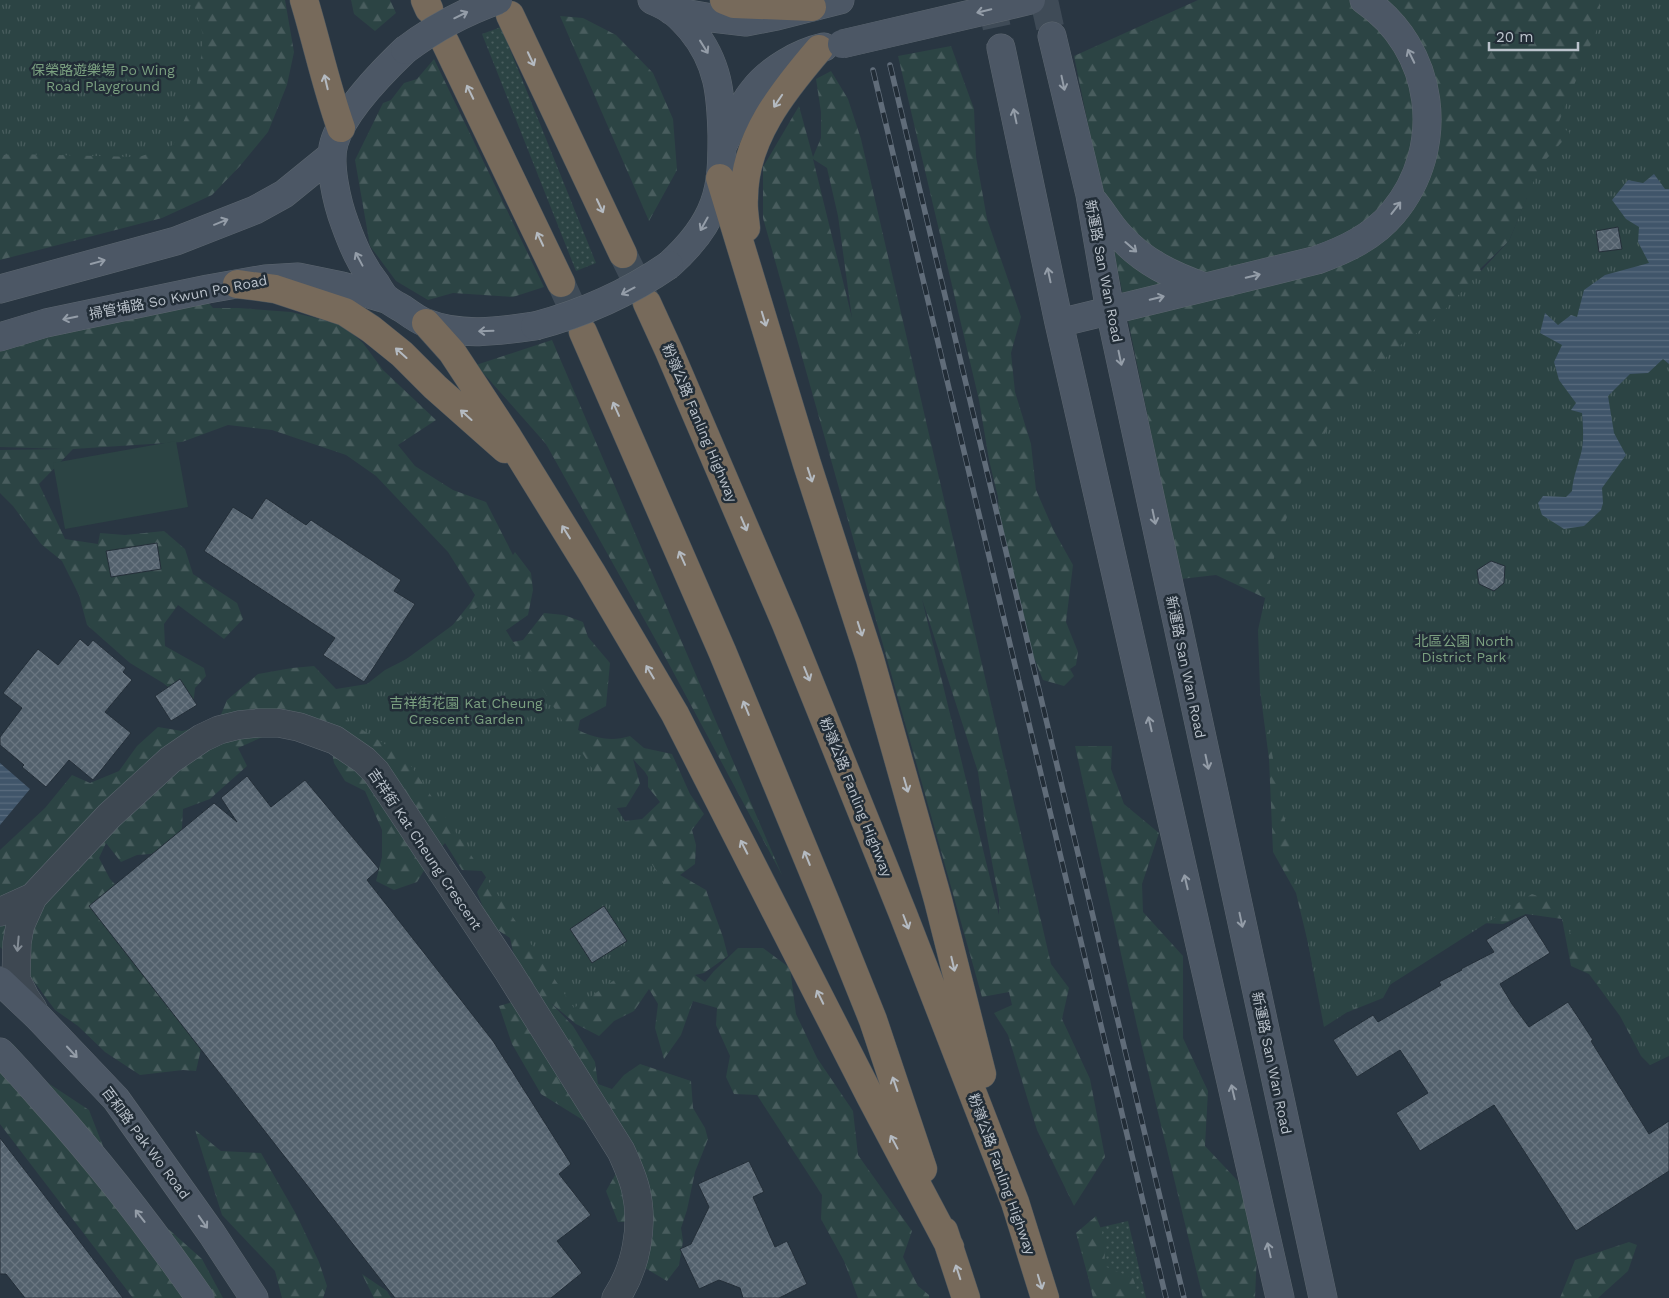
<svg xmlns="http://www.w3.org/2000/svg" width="1669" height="1298" font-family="'Work Sans','Noto Sans SC',sans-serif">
<defs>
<pattern id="grass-dots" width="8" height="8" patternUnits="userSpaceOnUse" patternTransform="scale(1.25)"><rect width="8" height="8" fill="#2c4444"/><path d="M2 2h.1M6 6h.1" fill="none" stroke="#495d5e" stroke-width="1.8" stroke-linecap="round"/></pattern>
<pattern id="forest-firs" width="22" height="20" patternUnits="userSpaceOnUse" patternTransform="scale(1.25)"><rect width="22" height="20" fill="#2c4444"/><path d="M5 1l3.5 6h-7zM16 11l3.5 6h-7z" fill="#495d5e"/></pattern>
<pattern id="park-tufts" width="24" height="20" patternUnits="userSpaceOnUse" patternTransform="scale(1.25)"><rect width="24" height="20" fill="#2c4444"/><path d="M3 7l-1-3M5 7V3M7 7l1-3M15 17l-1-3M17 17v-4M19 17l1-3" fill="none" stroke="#495d5e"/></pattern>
<pattern id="water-rules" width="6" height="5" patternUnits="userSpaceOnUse" patternTransform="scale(1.25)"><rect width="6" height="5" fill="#40556a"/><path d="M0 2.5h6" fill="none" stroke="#5a6c7e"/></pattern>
<pattern id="building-cross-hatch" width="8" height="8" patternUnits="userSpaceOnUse" patternTransform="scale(1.25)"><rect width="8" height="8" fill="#53616d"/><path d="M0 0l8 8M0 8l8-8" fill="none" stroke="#6a7681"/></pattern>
</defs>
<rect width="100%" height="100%" fill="#293642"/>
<path fill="url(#grass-dots)" d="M501 27 596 263 576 271 482 34Z
M1128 1221 1146 1298H1094L1076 1233Z"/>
<path fill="url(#forest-firs)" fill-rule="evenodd" d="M121 0H285L294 52 287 85 268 132 240 166 212 195 162 218 0 260V155L13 153Z
M351 0H390L396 13 375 31 354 14Z
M1198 0H1669L1570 133 1527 198 1509 241 1480 269 1493 294 1669 1023V1056L1650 1065 1641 1056 1620 1016 1589 974 1571 966 1562 919 1526 914 1503 924 1481 923 1398 970 1383 998 1348 1012 1318 993 1308 943 1296 893 1273 852 1269 759 1260 690 1272 583 1265 598 1216 575 1181 579 1074 56Z
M560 16 583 18 616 35 653 73 673 119 677 170 649 221Z
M951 46 974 109 976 157 987 219 1021 317 1011 353 1015 392 1031 444 1036 490 1054 531 1073 565 1066 622 1078 652 1076 665 1070 669 1074 676 1064 686 1043 680 1026 638 1011 575 1000 531 998 497 989 460 979 400 898 56Z
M434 59 544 287 513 297 453 293 428 300 396 281 370 246 355 160 383 103 391 100 404 83 417 79Z
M831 71 848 99 861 139 1051 964 1069 988 1062 1019 1090 1079 1105 1157 1074 1206 1037 1130 1008 1035 994 1013 1012 1005 1009 992 982 997 763 218V167L799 106 813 157 821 138V112L816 79ZM813 159 827 168 838 216 852 318ZM922 599 978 772 985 825 999 900V915Z
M188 279 213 308H238L291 312 341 324 363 343 383 370 436 420 398 445 415 466 453 490 486 502 513 555 515 552 531 573 533 590 528 615 505 631 499 661 513 642 523 640 544 613 564 615 583 622 588 637 610 663 606 706 580 720 578 730C595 738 611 742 630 736L644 748 672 754 690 794 704 814 692 830 696 845 695 864 680 875 706 890 723 937 728 956 704 973 695 975 705 982 714 971 738 948H763L790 968 796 1014 817 1058 853 1111 858 1155 912 1231 903 1257 918 1286 929 1295V1298H858L844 1261 821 1219 822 1195 757 1095 734 1094 726 1077 730 1056 716 1025 717 1008 693 1001 681 1035 664 1059 655 1028 658 1004 649 989 634 1011 614 1021 599 1036 576 1024 551 1003 573 1026 595 1062 598 1084 612 1089 624 1075 640 1064 691 1081 693 1108 705 1128 708 1139 695 1172 687 1210 681 1228 683 1241 679 1265 667 1281 640 1265 635 1222H618L606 1191 618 1170 599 1130 541 1094 512 1044 499 1006 519 1000 517 970 510 938 490 925 477 892 493 866 485 855 482 871 462 870 445 843 431 859 417 882 394 890 376 881 382 857V830L365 791 345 781 334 763 329 739 267 735 238 748 247 766 210 799 183 809 181 845 162 853 137 855 121 862 106 843 99 858 110 879 126 896 201 1049 196 1071 183 1070 140 1075 105 1052 78 1026 55 1010 24 968 0 947V850L45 808 72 775 90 783 119 771 137 746 158 727 182 731 218 722 227 700 258 674 292 668 314 666 336 689 367 684 385 670 426 649 452 626 471 602 475 595 448 552 376 476 346 455 272 430 228 425 182 442 73 449 39 484 65 539 98 544 100 533 125 535 164 531 185 549 193 574 237 603 243 619 224 639 178 605 164 624 165 646 204 668 206 676 195 688 193 707 163 683 130 663 87 625 79 595 62 561 41 544 13 506 0 493V450L65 449 0 447V341L32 312 104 301 147 288ZM633 759 645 772 648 777V787L660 802 642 819 625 821 618 842 609 809 626 807 640 784Z
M552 340 782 875 663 653 546 444 476 365Z
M1075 746H1112L1111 769 1124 804 1159 833 1142 884 1143 912 1183 956V1038L1208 1091 1205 1146 1237 1180 1255 1206 1257 1253 1255 1298H1203L1137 1026Z
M0 1040 13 1044 45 1081 89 1110 110 1164 156 1218 202 1259 223 1298H133L0 1124Z
M195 1130 221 1151 261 1153 296 1214 319 1262 327 1286 323 1298H282L275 1271 222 1215Z
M1096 1216 1106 1242 1104 1266 1133 1278 1140 1298H1093L1079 1237 1076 1233Z
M1629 1242 1637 1245 1628 1271 1598 1298H1560L1575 1260Z
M362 1274 387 1291 391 1298H374Z"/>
<path fill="url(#park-tufts)" d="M0 0H192L204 38 195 96 173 145 139 157 13 154 0 155Z
M1600 0H1669V1055L1650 1065 1551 901 1532 894 1324 1027 1260 690 1258 630 1278 540 1301 482 1334 415 1390 353 1439 316 1509 241 1540 166 1570 133 1558 124 1600 22Z
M487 600 691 927 574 1008 405 757 334 712Z"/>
<path fill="#2c4444" d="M176 441 188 507 65 529 53 463Z"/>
<path fill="url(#water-rules)" d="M1654 174 1665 189H1669V364L1663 359 1648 373 1630 374 1608 396 1614 433 1626 455 1602 488 1603 503 1601 510 1584 526 1564 529 1542 515 1538 503 1543 496 1566 497 1572 491C1573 476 1579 463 1582 449 1584 437 1583 425 1582 413L1571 410 1576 403 1559 380 1554 362 1562 345 1540 333 1545 313 1558 325 1571 315 1577 317 1584 290 1605 275 1649 263 1638 242 1639 227 1626 219 1612 200 1628 180 1643 183Z
M0 763 30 789 0 825Z"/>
<path fill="url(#building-cross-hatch)" stroke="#242f39" d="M1618 227 1622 249 1599 252 1596 231Z
M266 498 306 525 311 520 401 580 394 591 415 604 364 682 323 655 335 638 204 551 233 507 252 519Z
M157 543 161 569 111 577 106 551Z
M1491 561 1505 566 1504 583 1494 591 1479 584 1477 570Z
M80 639 88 646 93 640 126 668 123 672 132 680 105 712 131 733 93 780 69 760 46 787 22 767 24 765 0 745V737L22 708 3 693 38 649 58 665Z
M180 679 197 705 171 721 155 696Z
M247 776 271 807 305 780 379 869 367 880 493 1041 571 1164 559 1174 591 1215 557 1241 582 1273 551 1298H395L89 906 214 803 237 822 221 798Z
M604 906 627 941 592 963 570 929Z
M1526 915 1550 953 1500 984 1512 1004 1529 1027 1568 1002 1593 1040 1591 1041 1649 1134 1669 1121V1171L1576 1231 1494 1105 1420 1151 1396 1113 1428 1093 1400 1050 1357 1077 1333 1040 1373 1015 1378 1022 1441 985 1439 982 1462 970 1461 969 1494 952 1486 940Z
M0 1138 71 1230 123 1298H25L6 1274H0Z
M749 1161 764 1192 753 1197 775 1247 787 1241 807 1284 779 1298H743L740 1288 719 1280 699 1289 680 1249 691 1244 709 1207 698 1184Z"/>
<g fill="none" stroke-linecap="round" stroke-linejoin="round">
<path stroke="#3f4b57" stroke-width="28" stroke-dasharray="28 14" stroke-linecap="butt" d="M991 0 1001 48
M1044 0 1052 36"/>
<path stroke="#3f4b57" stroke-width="28" stroke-dasharray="28 14" stroke-linecap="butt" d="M623 254 647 303
M561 283 583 332"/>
<defs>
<path id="street" d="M0 912 33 897
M33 1009 25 997 16 979 17 943 20 926 33 897 109 816 170 760 202 738 219 730 239 725 258 723H279L299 727 335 740 364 760 376 772 508 971 621 1151C627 1164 633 1177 636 1191 644 1226 636 1268 616 1298"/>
<path id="secondary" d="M652 0C658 3 666 6 672 11 679 15 685 23 691 29 719 63 721 95 722 136 722 159 722 183 714 204 705 229 688 248 669 265
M672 11 712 18 746 22 777 16 840 0
M1052 36 1090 195 1110 311 1323 1298
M1001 48 1059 323 1280 1298
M405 50C382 72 343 112 334 143 328 164 337 203 345 224 353 246 361 265 376 284 379 289 383 296 387 299 392 303 398 306 403 309 410 314 418 320 426 323 460 337 500 331 535 326
M723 145C731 129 742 104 753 91 769 70 798 53 824 47
M1094 202C1103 213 1110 226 1120 236 1143 262 1173 276 1205 287
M0 289 176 241 255 210 284 194 332 155
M1059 323 1317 260C1345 250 1373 237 1393 213 1448 147 1435 48 1364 0
M0 337 46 323 208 289 265 279 298 277 342 286 386 299
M0 981 38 1017 116 1099 212 1234 254 1298
M0 1052C17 1069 33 1088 49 1106 104 1167 153 1231 200 1298"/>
<path id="highway" d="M304 0C317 43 326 86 341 128
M425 0 429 9
M724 0 734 4 812 7
M510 15 623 254
M445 42 561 283
M720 178 807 464 870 659 938 900 982 1074
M746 228C745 218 743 208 744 198 744 139 783 91 819 49
M237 284 275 289 345 312 371 329 402 354 435 387 505 449
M647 303 669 351 786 624 903 914 1015 1202 1045 1298
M426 323 452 352 508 437 592 573 675 714 870 1096 950 1247
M583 332 722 651 826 903 873 1020 923 1169
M944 1231 966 1298"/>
</defs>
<use href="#street" stroke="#5c666f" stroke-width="29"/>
<use href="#secondary" stroke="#5c666f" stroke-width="29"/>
<use href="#highway" stroke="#48535c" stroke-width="29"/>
<use href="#street" stroke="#3e4852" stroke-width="28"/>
<use href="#secondary" stroke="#4c5765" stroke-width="28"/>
<use href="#highway" stroke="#776a5b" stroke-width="28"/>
<defs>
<path id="rail" d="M890 65 1184 1298
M873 70 1166 1298"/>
</defs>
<use href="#rail" stroke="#606c79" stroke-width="5.5"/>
<use href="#rail" stroke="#222d37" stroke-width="4" stroke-dasharray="11" stroke-linecap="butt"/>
<defs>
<path id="secondary-bridge" d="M842 44 1031 0
M405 50C434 28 464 12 498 0
M535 326C584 313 627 294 669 265"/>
</defs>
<use href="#secondary-bridge" stroke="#5c666f" stroke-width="29" stroke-linecap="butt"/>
<use href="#secondary-bridge" stroke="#4c5765" stroke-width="28"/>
</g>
<defs><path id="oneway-shaft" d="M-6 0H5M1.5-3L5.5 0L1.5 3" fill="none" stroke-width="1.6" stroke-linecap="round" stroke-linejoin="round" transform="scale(1.25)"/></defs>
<g stroke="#949da8">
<use href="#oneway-shaft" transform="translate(984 11) rotate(167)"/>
<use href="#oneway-shaft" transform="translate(461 15) rotate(-26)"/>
<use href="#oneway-shaft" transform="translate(704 47) rotate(58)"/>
<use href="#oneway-shaft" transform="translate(1411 56) rotate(-116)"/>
<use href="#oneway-shaft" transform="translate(1063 83) rotate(78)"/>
<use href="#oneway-shaft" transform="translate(1015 116) rotate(-102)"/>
<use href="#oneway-shaft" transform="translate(1396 208) rotate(-52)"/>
<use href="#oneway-shaft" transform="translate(221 222) rotate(-22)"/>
<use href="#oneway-shaft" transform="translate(704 224) rotate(119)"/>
<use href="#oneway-shaft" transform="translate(1131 247) rotate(41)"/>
<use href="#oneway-shaft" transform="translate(359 259) rotate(-118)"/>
<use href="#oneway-shaft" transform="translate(98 262) rotate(-15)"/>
<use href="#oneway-shaft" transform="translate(1049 275) rotate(-102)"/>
<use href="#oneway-shaft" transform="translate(1253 276) rotate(-13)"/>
<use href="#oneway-shaft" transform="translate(628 291) rotate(152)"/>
<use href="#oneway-shaft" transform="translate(1157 298) rotate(-13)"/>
<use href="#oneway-shaft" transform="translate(70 318) rotate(168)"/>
<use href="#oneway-shaft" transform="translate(486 331) rotate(178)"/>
<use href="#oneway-shaft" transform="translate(1120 358) rotate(78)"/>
<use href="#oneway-shaft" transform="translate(1154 517) rotate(78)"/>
<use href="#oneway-shaft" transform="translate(1150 724) rotate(-103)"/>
<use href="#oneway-shaft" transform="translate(1207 762) rotate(78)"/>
<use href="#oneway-shaft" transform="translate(1186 882) rotate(-103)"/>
<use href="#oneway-shaft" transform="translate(1241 920) rotate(78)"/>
<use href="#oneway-shaft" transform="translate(72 1052) rotate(47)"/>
<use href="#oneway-shaft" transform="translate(1233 1092) rotate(-103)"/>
<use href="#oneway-shaft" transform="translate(140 1216) rotate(-128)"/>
<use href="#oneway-shaft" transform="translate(203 1222) rotate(55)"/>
<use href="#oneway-shaft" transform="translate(1269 1250) rotate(-103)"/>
</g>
<g stroke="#b4bac1">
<use href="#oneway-shaft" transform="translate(531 59) rotate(65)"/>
<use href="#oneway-shaft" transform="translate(326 82) rotate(-103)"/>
<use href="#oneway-shaft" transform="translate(470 92) rotate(-116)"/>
<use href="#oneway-shaft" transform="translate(778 101) rotate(124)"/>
<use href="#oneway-shaft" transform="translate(600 206) rotate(65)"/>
<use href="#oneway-shaft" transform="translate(540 239) rotate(-115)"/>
<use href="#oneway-shaft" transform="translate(764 319) rotate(73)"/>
<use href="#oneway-shaft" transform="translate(401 353) rotate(-138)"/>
<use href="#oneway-shaft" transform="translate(616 409) rotate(-114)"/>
<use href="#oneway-shaft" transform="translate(466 415) rotate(-138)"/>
<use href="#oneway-shaft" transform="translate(810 475) rotate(72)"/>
<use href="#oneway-shaft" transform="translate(744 524) rotate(67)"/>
<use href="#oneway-shaft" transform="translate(566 532) rotate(-122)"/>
<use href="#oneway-shaft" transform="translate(682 558) rotate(-114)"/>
<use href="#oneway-shaft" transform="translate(860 629) rotate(72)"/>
<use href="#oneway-shaft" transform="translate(650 672) rotate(-121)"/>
<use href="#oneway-shaft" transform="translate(807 674) rotate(68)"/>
<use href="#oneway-shaft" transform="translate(746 708) rotate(-112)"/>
<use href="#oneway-shaft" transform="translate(906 785) rotate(74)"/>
<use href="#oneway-shaft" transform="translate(744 847) rotate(-117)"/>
<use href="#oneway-shaft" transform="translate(807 858) rotate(-112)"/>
<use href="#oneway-shaft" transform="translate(906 922) rotate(69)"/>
<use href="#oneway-shaft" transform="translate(953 964) rotate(77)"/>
<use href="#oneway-shaft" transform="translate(820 997) rotate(-116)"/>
<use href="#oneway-shaft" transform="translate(895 1084) rotate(-109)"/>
<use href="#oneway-shaft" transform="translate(894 1142) rotate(-118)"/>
<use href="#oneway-shaft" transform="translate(958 1272) rotate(-108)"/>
<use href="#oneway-shaft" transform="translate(1040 1282) rotate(73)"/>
</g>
<use stroke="#838c95" href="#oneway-shaft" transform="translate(18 944) rotate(95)"/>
<g text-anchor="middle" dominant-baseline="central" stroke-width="5" stroke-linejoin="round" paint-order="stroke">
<g font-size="14" fill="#7ba080" stroke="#222d37">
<text x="103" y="70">保榮路遊樂場 Po Wing<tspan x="103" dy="16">Road Playground</tspan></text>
<text x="1464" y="641">北區公園 North<tspan x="1464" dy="16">District Park</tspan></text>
<text x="466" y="703">吉祥街花園 Kat Cheung<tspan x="466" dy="16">Crescent Garden</tspan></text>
</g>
<g font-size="14" fill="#bbc3cc" stroke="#222d37">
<text transform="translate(1104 271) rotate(79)">新運路 San Wan Road</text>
<text transform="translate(178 297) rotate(-11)">掃管埔路 So Kwun Po Road</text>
<text transform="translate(700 423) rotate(67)">粉嶺公路 Fanling Highway</text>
<text transform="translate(1186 667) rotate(78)">新運路 San Wan Road</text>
<text transform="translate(856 797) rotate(68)">粉嶺公路 Fanling Highway</text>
<text transform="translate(425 849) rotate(56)">吉祥街 Kat Cheung Crescent</text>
<text transform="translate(1272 1063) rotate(78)">新運路 San Wan Road</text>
<text transform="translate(146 1143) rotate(53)">百和路 Pak Wo Road</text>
<text transform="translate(1002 1174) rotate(70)">粉嶺公路 Fanling Highway</text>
</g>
</g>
<path d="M1489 42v8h89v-8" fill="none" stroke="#bbc3cc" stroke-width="2.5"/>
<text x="1496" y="42" font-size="15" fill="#bbc3cc" stroke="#222d37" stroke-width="4" paint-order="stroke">20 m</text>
</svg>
